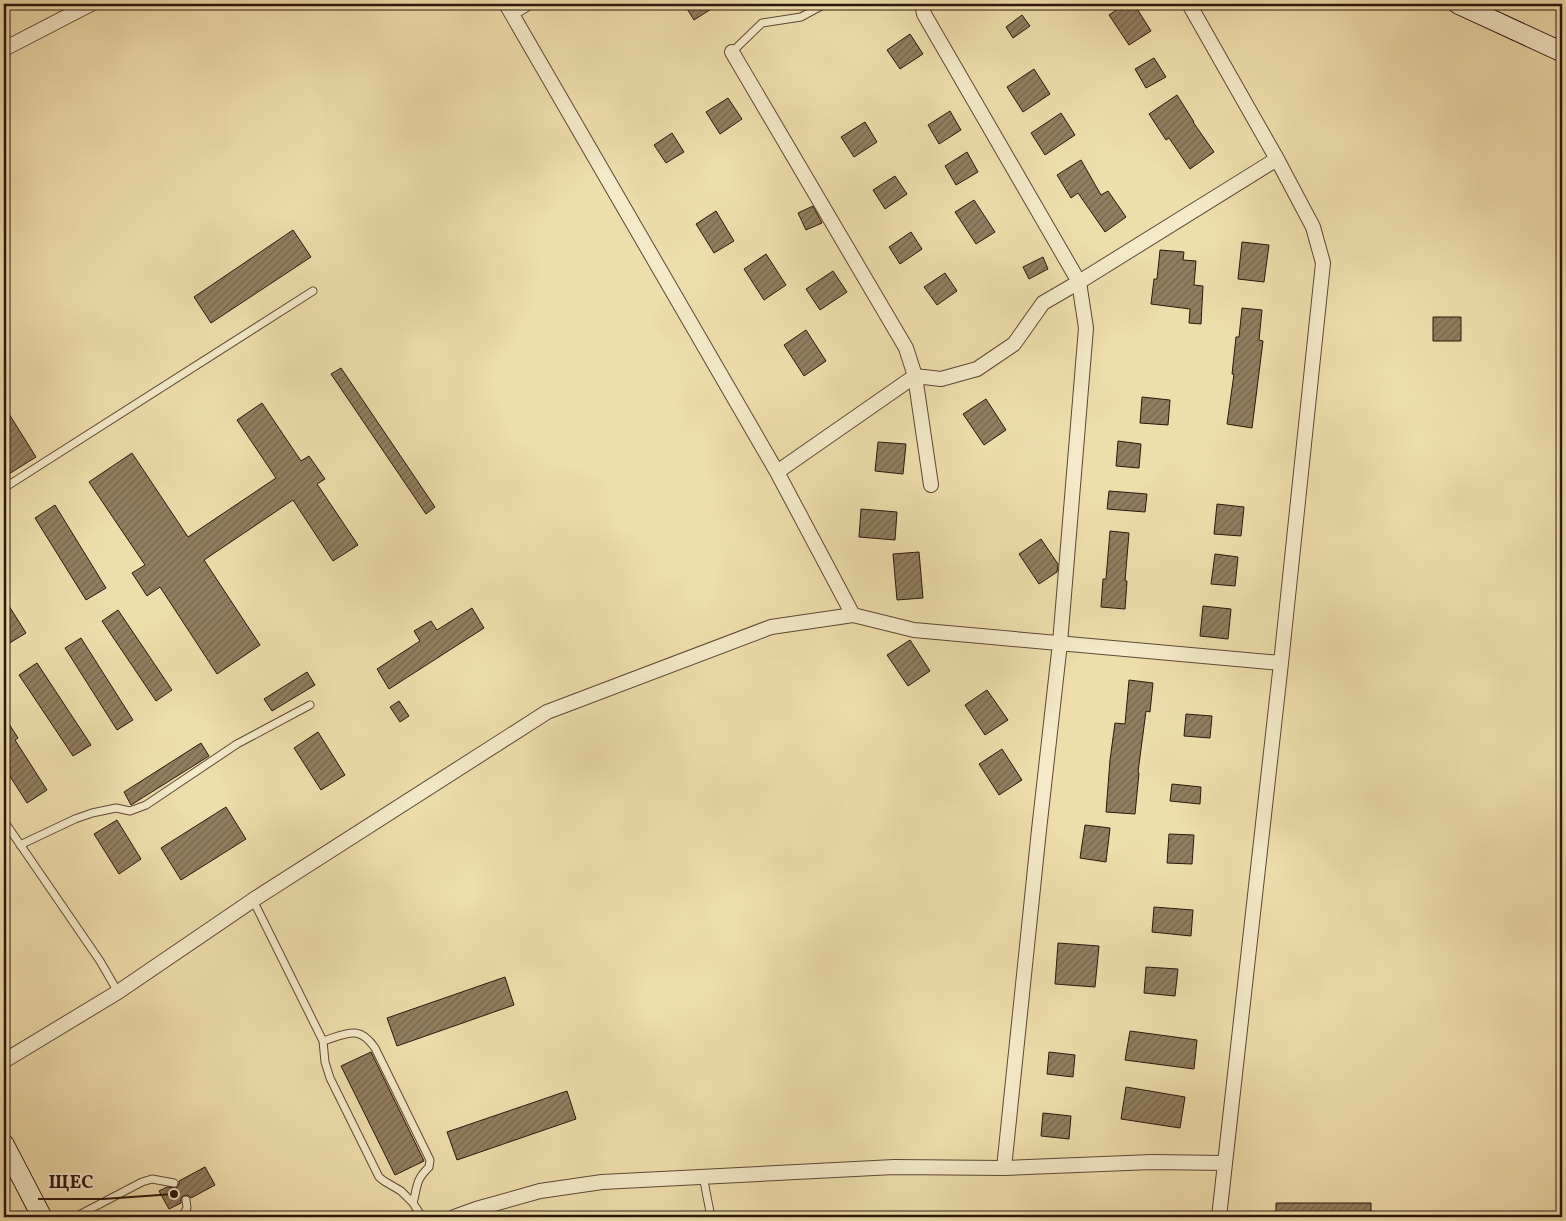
<svg xmlns="http://www.w3.org/2000/svg" width="1566" height="1221" font-family="Vollkorn,serif">
<defs>
<pattern id="building-hatch" width="6" height="6" patternUnits="userSpaceOnUse" patternTransform="scale(1.25)"><rect width="6" height="6" fill="#917e60"/><path d="M-1 1l2-2M0 6l6-6M5 7l2-2" fill="none" stroke="#77664e"/></pattern>
</defs>
<rect width="100%" height="100%" fill="#eedeac"/>
<filter id="stains"><feTurbulence type="fractalNoise" baseFrequency=".004" numOctaves="4"/><feColorMatrix values="0 0 0 0 .2 0 0 0 0 .09 0 0 0 0 .02 0 0 0 .5 -.17"/></filter>
<radialGradient id="worn" r=".72"><stop offset=".6" stop-color="#630" stop-opacity="0"/><stop offset="1" stop-color="#630" stop-opacity=".3"/></radialGradient>
<path fill="url(#building-hatch)" stroke="#2c160d" d="M684 4H719L694 20Z
M1125 4H1134L1151 31 1129 45 1109 15Z
M1022 15 1030 26 1013 38 1006 27Z
M910 34 923 54 900 69 887 50Z
M1154 58 1166 77 1146 88 1135 69Z
M1034 69 1050 94 1023 112 1007 87Z
M1177 95 1194 122H1193L1214 152 1190 169 1169 138 1166 140 1149 114Z
M728 98 742 119 720 134 706 112Z
M950 111 961 130 939 144 928 125Z
M1061 113 1075 135 1045 155 1031 133Z
M865 122 877 142 854 157 841 137Z
M672 133 684 152 666 163 654 145Z
M967 152 978 172 956 185 945 166Z
M1081 160 1101 195 1108 191 1126 217 1105 232 1078 193 1071 198 1057 175Z
M895 176 907 194 885 209 873 190Z
M974 200 995 232 976 244 955 212Z
M813 206 822 223 806 230 798 213Z
M716 211 734 241 714 253 696 224Z
M293 230 311 257 211 323 194 297Z
M911 232 922 249 900 264 889 247Z
M1242 242 1269 245 1264 282 1238 279Z
M1160 250 1184 252 1183 260 1196 261 1194 285 1203 286 1201 324 1189 323 1190 309 1151 304 1154 279H1157Z
M766 254 786 285 764 300 744 269Z
M1043 257 1048 269 1029 279 1023 267Z
M833 271 847 292 820 310 806 289Z
M945 273 957 291 937 305 924 287Z
M1242 308 1262 310 1259 340 1263 341 1252 428 1227 424 1234 374H1232L1236 337H1239Z
M1433 317H1461V341H1433Z
M806 330 826 361 804 376 784 345Z
M341 368 435 507 426 514 331 374Z
M1142 397 1170 400 1168 425 1140 423Z
M986 399 1006 430 984 445 963 414Z
M262 403 301 461 309 456 325 479 317 484 358 545 333 561 293 500 204 560 260 645 217 674 160 587 147 596 132 573 145 565 89 482 132 453 188 537 276 478 237 420Z
M4 406 36 457 4 477Z
M1118 441 1141 444 1139 468 1116 466Z
M878 442 906 444 903 474 875 471Z
M1109 491 1147 494 1145 512 1107 509Z
M1217 504 1244 507 1241 536 1214 534Z
M55 505 106 588 86 600 35 518Z
M861 509 897 512 895 540 859 537Z
M1110 531 1129 533 1125 581H1127L1125 609 1101 607 1103 579H1106Z
M1041 539 1058 564 1057 572 1039 584 1019 554Z
M919 552 923 598 897 600 893 554Z
M1215 554 1238 557 1235 586 1211 584Z
M4 598 26 633 8 644 4 638Z
M1203 606 1231 609 1228 639 1200 636Z
M472 608 484 628 389 689 377 669 420 641 414 631 431 621 437 630Z
M118 610 172 690 156 701 102 621Z
M81 638 133 720 117 730 65 648Z
M910 640 930 671 908 686 887 655Z
M37 663 91 745 73 756 19 675Z
M307 672 315 685 272 711 264 699Z
M1129 680 1153 683 1150 712 1146 711 1138 772 1139 773 1135 814 1106 812 1110 760 1115 723 1125 724Z
M987 690 1008 720 985 735 965 705Z
M399 701 409 716 400 722 390 707Z
M1186 714 1212 716 1210 738 1184 736Z
M4 716 18 738 15 740 47 790 27 803 4 767Z
M318 732 345 775 321 790 294 748Z
M201 743 209 756 131 805 124 792Z
M1002 749 1022 780 999 795 979 764Z
M1172 784 1201 787 1200 804 1170 801Z
M226 807 246 839 181 880 161 848Z
M117 820 141 859 119 874 94 834Z
M1085 825 1110 828 1106 862 1080 858Z
M1169 834 1194 835 1192 864 1167 863Z
M1154 907 1193 910 1191 936 1152 932Z
M1058 943 1099 946 1095 987 1055 984Z
M1146 967 1178 969 1175 996 1144 993Z
M505 977 514 1005 397 1046 387 1018Z
M1130 1031 1197 1040 1194 1069 1125 1060Z
M371 1052 424 1161 395 1175 341 1066Z
M1049 1052 1075 1055 1073 1077 1047 1074Z
M1126 1087 1185 1097 1180 1128 1121 1119Z
M567 1091 576 1119 457 1160 447 1132Z
M1043 1113 1071 1116 1069 1139 1041 1136Z
M205 1167 215 1185 191 1198 188 1195 183 1196 181 1198V1203L169 1209 159 1191 167 1187 176 1188 179 1184V1181Z
M1276 1203H1371V1217H1276Z"/>
<g fill="none" stroke-linecap="round" stroke-linejoin="round">
<defs>
<path id="lane" d="M732 52 762 23 801 17 825 4
M4 488 313 291
M4 821 100 961 118 992
M20 845 75 819 92 813 116 808 130 811 146 805 237 744 310 705
M253 900 323 1041 325 1062 330 1078 379 1177 384 1181 401 1191 413 1203
M323 1041C346 1034 359 1024 375 1048L430 1160 429 1167C415 1181 418 1185 413 1203L422 1217
M703 1176 711 1217
M75 1217 142 1182 152 1179 174 1183
M182 1217 187 1208 186 1200"/>
<path id="street" d="M506 4 777 472 853 615
M922 4 924 14 1079 282 1086 328 1060 643 1039 830 1004 1168
M1189 4 1277 159 1313 227 1323 263 1281 663 1219 1217
M511 13 526 4
M4 49 91 4
M732 52 906 348 915 376 931 485
M777 472 915 376 941 379 977 369 1014 344 1043 303 1079 282 1277 159
M4 1061 118 992 253 900 547 712 771 627 853 615 914 630 1281 663
M454 1217 476 1209 540 1191 602 1182 894 1167 1004 1168 1152 1162 1225 1163"/>
<path id="secondary" d="M1458 4 1562 52
M4 1144 42 1217"/>
</defs>
<use href="#lane" stroke="#5c4835" stroke-width="9"/>
<use href="#street" stroke="#5c4835" stroke-width="16"/>
<use href="#secondary" stroke="#2c160d" stroke-width="21"/>
<use href="#lane" stroke="#f4eac9" stroke-width="7"/>
<use href="#street" stroke="#f4eac9" stroke-width="14"/>
<use href="#secondary" stroke="#f4eac9" stroke-width="19"/>
</g>
<path fill="none" stroke="#2c160d" stroke-width="2" d="M174 1194L103 1199H38"/>
<circle fill="#2c160d" stroke="#f4eac9" stroke-width="2" cx="174" cy="1194" r="5"/>
<g font-size="19" text-anchor="middle" font-weight="bold" fill="#2c160d" stroke="#f4eac9" stroke-width="4" stroke-linejoin="round" paint-order="stroke">
<text x="71" y="1188">ЩЕС</text>
</g>
<rect width="1566" height="1221" fill="none" stroke="#eedeac" stroke-width="20"/>
<rect x="5" y="5" width="1556" height="1211" fill="none" stroke="#2c160d" stroke-width="2.5"/>
<rect x="10" y="10" width="1546" height="1201" fill="none" stroke="#2c160d"/>
<rect width="100%" height="100%" filter="url(#stains)"/>
<rect width="100%" height="100%" fill="url(#worn)"/>
</svg>
